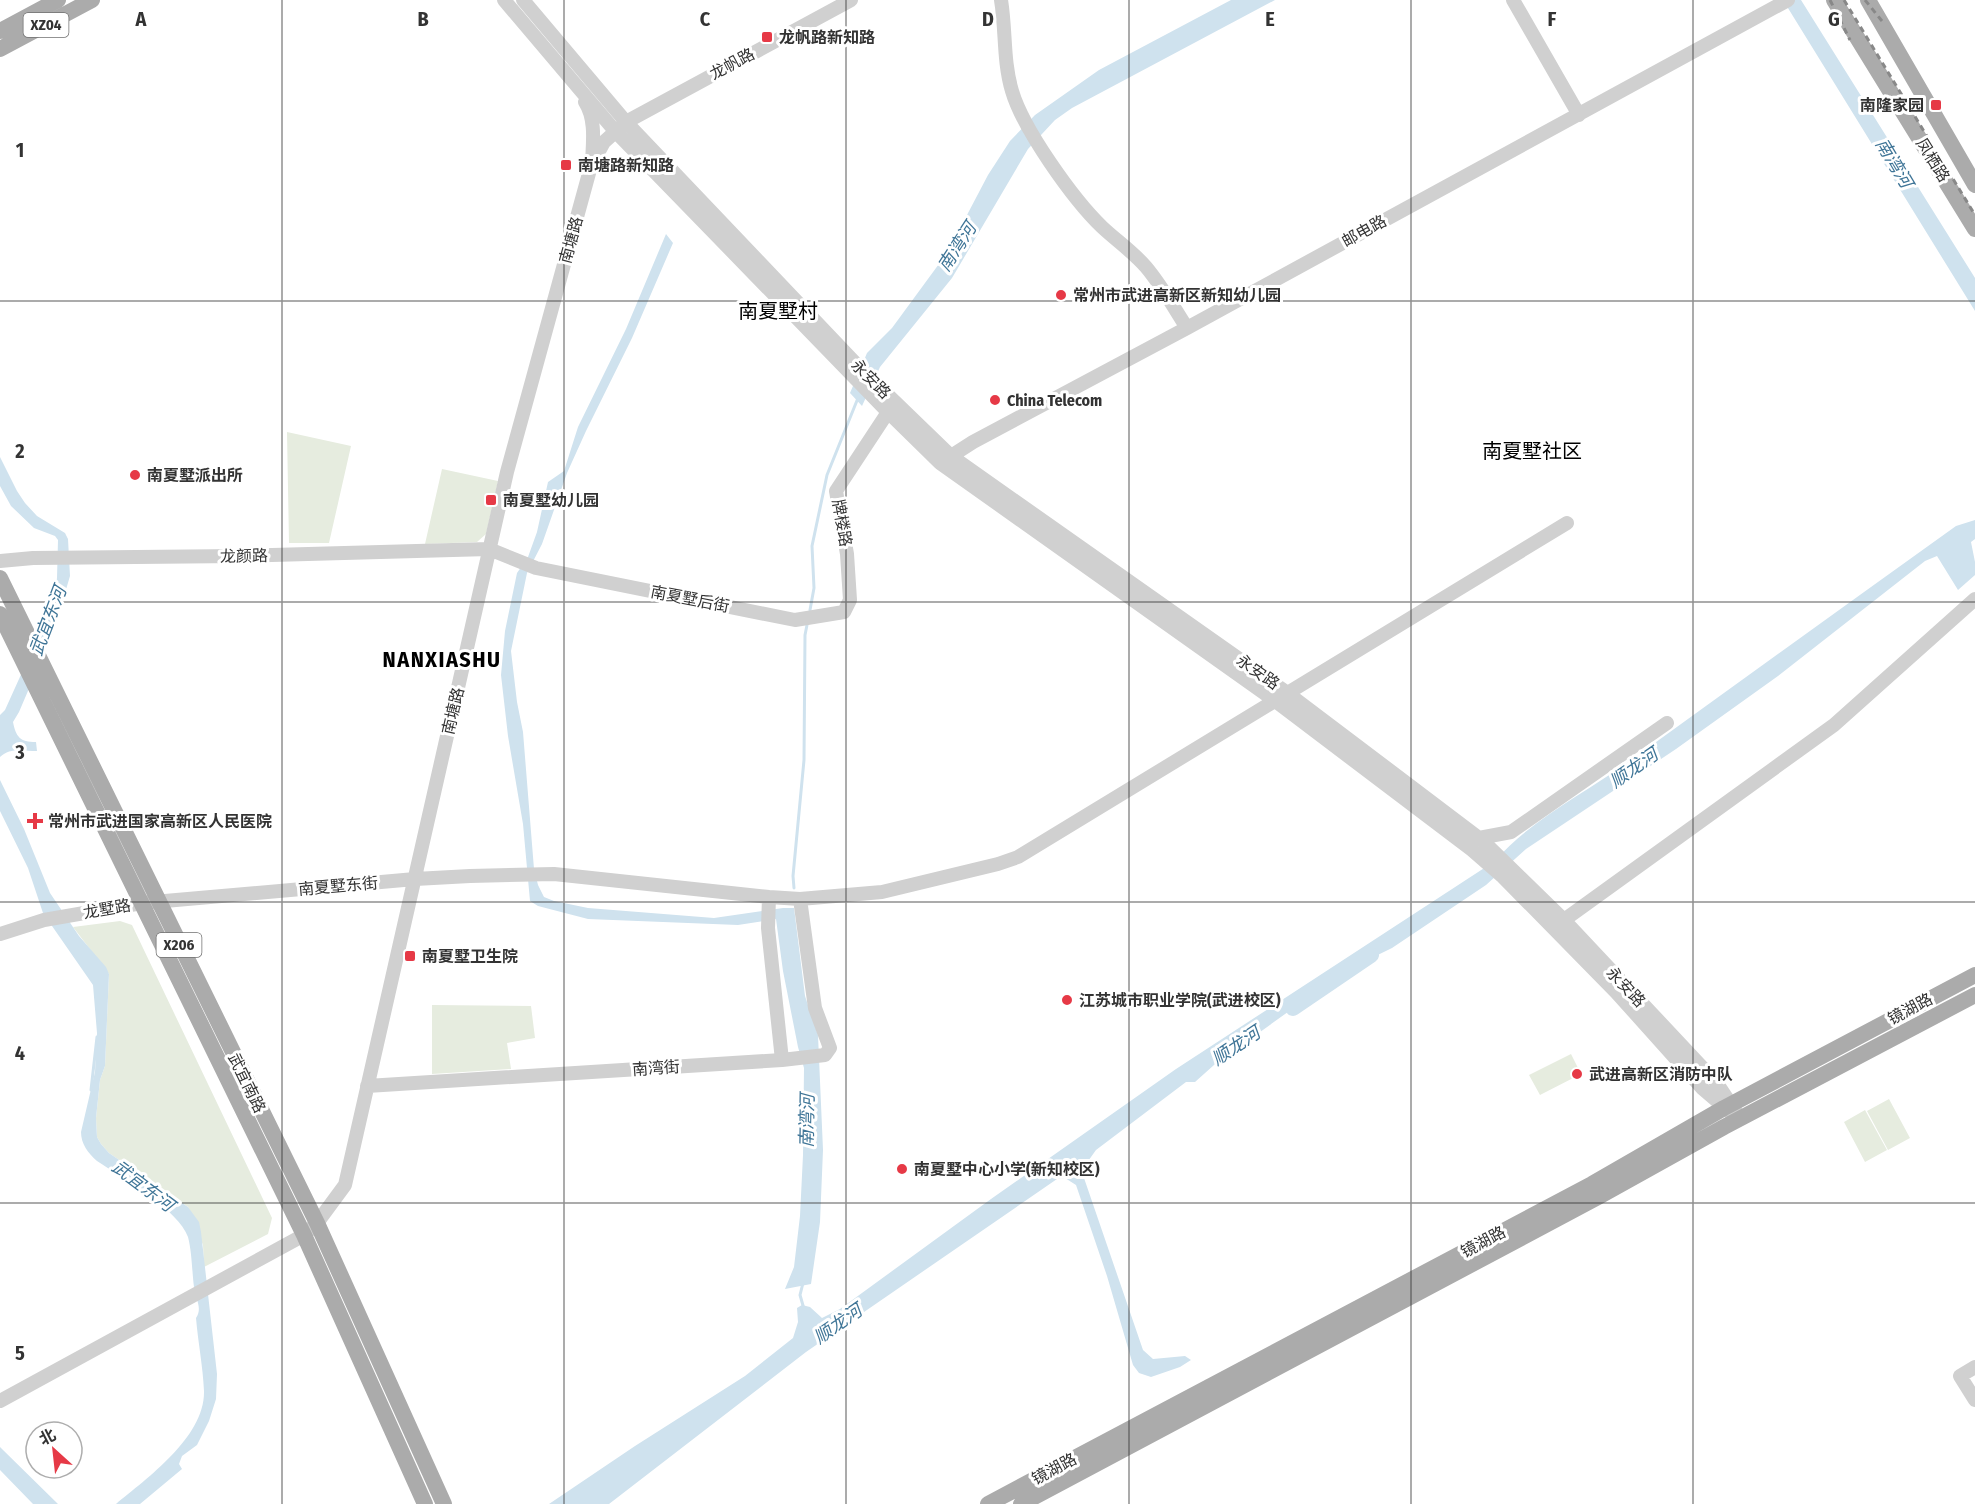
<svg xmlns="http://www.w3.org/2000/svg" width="1975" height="1504" font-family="'Fira Sans Condensed','Noto Sans SC',sans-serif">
<rect width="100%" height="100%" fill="#fff"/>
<path fill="#e6ecdf" d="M287 432 351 446 329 543H289Z
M442 469 498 481 486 534 477 542 425 544Z
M120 921 132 925 272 1218 268 1234 204 1267 203 1245 188 1207 109 1153 101 1144 97 1137 96 1118 100 1080 105 1066 109 974 73 927Z
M432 1005 531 1006 535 1038 507 1043 511 1069 432 1074Z
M1571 1054 1581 1074 1540 1095 1529 1075Z
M1889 1099 1910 1138 1888 1150 1867 1111Z
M1865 1110 1887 1150 1865 1162 1844 1122Z"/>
<path fill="#cfe2ee" d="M1231 0H1275L1072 108 1055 120 1028 149 952 278 880 367 862 406 850 393 867 353 892 328 947 253 988 175 1010 141 1035 115 1099 70Z
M1783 0H1801L1975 278V311Z
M666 234 673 243 632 338 586 431 567 473 542 544 527 573 511 651 517 702 523 732 534 869 538 885 544 897 554 901 588 908 714 918 783 908H794L805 996 818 1035 823 1150 820 1222 811 1284 785 1289 794 1267 800 1216 803 1155 804 1068 798 1047 783 971 776 919 738 925 588 919 538 906 530 901 523 824 508 736 501 675 505 631 517 573 528 557 537 532 548 482 564 471 578 427 626 329Z
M0 457 17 491 25 503 37 516 65 533 68 539 70 576 54 630 19 712 13 722C16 737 20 742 36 742L37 751C24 751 10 747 0 757V715L5 710 52 606 57 578 58 540 55 536 34 528 11 506 0 486Z
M1975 520V539L1971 542 1975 562V575L1958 590 1937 556 1925 561 1778 676 1676 749 1526 849 1486 885 1392 948 1345 971 1214 1065 1195 1082H1186L1096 1150 1086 1164 1084 1178 1143 1350 1153 1359 1185 1356 1191 1360 1180 1367 1151 1377 1139 1373 1133 1365 1107 1276 1076 1185 1065 1178 1057 1179 806 1352 609 1504H549L635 1446 745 1376 793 1338 798 1322 797 1308 802 1305 810 1307 822 1318 840 1309 991 1199 1176 1069 1495 861C1531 819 1589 791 1634 758 1741 681 1848 603 1956 526Z
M0 780 24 829 50 893 79 936 106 967 109 974 105 1066 100 1080 96 1118 97 1137 101 1144 109 1153 188 1207 199 1222 201 1232 217 1374 216 1399 209 1421 197 1445 182 1456 179 1464 182 1469 140 1504H116C147 1478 205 1437 204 1391 203 1367 198 1342 196 1318 203 1308 195 1298 194 1287 192 1272 192 1252 188 1237 179 1210 122 1178 97 1161 88 1153 81 1144 81 1132L95 1072 97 1033 93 985 43 913 28 868 0 811Z
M0 1447 2 1449 58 1504H33L0 1470Z"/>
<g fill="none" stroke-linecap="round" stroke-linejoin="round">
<path stroke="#cfe2ee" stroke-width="3" d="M810 610 814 588 812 546 827 475 858 398
M794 888 793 876 804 760 805 635 807 625
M91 1090 97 1037
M803 1283 800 1295 804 1309"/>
<path stroke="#cfe2ee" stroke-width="16" d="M1293 1008 1371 955"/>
<path stroke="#d0d0d0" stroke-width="14" d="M504 0 615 131 888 412 940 463 1274 700 1472 850 1503 877 1616 992 1703 1089 1731 1113
M523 0 626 122 861 369 951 456 1286 692 1483 841 1564 920 1716 1082 1736 1112
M1001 0C1006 30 1003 61 1012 91 1023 129 1073 199 1102 227 1117 241 1133 252 1146 267 1162 286 1174 308 1187 328
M1513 0 1579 115
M585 102C596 119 593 142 592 162
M945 460 973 442 1187 328 1788 0
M0 561 33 558 239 556 489 549 536 568 795 620 844 612 850 600 847 554 836 491 888 412
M1479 838 1511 832 1667 723
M1564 920 1834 725 1975 599
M0 934 44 920 142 903 415 879 470 876 554 874 769 897 800 899 882 892 998 864 1018 857 1567 523
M782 1060 825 1055 830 1048 815 1008 800 899
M367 1086 782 1060 768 928 769 897
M1975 1367 1960 1376 1975 1400
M0 1401 304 1235 317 1223 345 1185 507 472 591 166 604 142 626 122 851 0"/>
<path stroke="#ababab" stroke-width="16" d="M1834 0 1975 229
M1868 0 1975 185
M0 31 58 0
M0 49 92 0
M0 578 317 1223 444 1504
M0 614 304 1235 425 1504
M988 1504 1592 1184 1724 1108 1975 975
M1021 1504 1600 1196 1724 1127 1975 995"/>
<path stroke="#888" stroke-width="3" stroke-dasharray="6 4.5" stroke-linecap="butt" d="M1830 0 1850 40
M1844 0 1975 215
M1865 0 1882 21"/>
</g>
<path fill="none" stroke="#333" stroke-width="1.5" stroke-opacity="0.55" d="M282 0V1504M564 0V1504M846 0V1504M1129 0V1504M1411 0V1504M1693 0V1504M0 301H1975M0 602H1975M0 902H1975M0 1203H1975"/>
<g fill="#e63946" stroke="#fff" stroke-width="2">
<rect x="761" y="31" width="12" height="12" rx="3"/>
<rect x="1930" y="99" width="12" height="12" rx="3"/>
<rect x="560" y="159" width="12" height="12" rx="3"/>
<circle cx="1061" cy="295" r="6"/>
<circle cx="995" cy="400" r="6"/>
<circle cx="135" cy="475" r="6"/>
<rect x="485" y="494" width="12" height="12" rx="3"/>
<path d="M32 812h6v6h6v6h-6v6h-6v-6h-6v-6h6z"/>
<rect x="404" y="950" width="12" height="12" rx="3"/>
<circle cx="1067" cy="1000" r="6"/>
<circle cx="1577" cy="1074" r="6"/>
<circle cx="902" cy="1169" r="6"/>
</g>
<g text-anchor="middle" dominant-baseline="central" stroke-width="6" stroke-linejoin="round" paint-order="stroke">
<g fill="#fff" stroke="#707070" stroke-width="1.5">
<rect x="23.5" y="13" width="45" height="24" rx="4.5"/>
<rect x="156.5" y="933" width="45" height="24" rx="4.5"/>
</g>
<g font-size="15" font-weight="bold" fill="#333">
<text x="46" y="25">XZ04</text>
<text x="179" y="945">X206</text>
</g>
<g font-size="16" font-weight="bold" fill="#333" stroke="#fff" text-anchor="start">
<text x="779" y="37">龙帆路新知路</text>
<text x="1924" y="105" text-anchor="end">南隆家园</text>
<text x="578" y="165">南塘路新知路</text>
<text x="1073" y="295">常州市武进高新区新知幼儿园</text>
<text x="1007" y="400">China Telecom</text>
<text x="147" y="475">南夏墅派出所</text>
<text x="503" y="500">南夏墅幼儿园</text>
<text x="48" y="821">常州市武进国家高新区人民医院</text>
<text x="422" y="956">南夏墅卫生院</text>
<text x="1079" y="1000">江苏城市职业学院(武进校区)</text>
<text x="1589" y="1074">武进高新区消防中队</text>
<text x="914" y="1169">南夏墅中心小学(新知校区)</text>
</g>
<g font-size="16" fill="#333" stroke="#fff">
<text transform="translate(732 64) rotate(-28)">龙帆路</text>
<text transform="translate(1933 160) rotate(58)">凤栖路</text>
<text transform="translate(1364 231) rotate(-29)">邮电路</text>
<text transform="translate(571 240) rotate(-75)">南塘路</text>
<text transform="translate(871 379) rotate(45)">永安路</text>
<text transform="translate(842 523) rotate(80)">牌楼路</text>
<text transform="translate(244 556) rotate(-1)">龙颜路</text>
<text transform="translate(690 599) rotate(11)">南夏墅后街</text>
<text transform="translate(1258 672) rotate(35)">永安路</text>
<text transform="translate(453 711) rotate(-77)">南塘路</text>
<text transform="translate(338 886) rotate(-5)">南夏墅东街</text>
<text transform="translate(107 909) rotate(-10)">龙墅路</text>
<text transform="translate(1626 987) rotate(47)">永安路</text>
<text transform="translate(1910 1009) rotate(-28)">镜湖路</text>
<text transform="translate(656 1068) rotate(-4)">南湾街</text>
<text transform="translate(247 1083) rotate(64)">武宜南路</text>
<text transform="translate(1483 1242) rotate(-28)">镜湖路</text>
<text transform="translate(1054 1469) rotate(-28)">镜湖路</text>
</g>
<g font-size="18" font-style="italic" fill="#3f7597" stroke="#fff">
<text transform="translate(1894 163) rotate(59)">南湾河</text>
<text transform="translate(957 247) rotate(-57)">南湾河</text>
<text transform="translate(48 621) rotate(-69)">武宜东河</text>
<text transform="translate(1634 768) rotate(-35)">顺龙河</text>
<text transform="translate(1236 1046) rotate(-34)">顺龙河</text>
<text transform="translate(807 1121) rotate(-89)">南湾河</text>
<text transform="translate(143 1186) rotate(37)">武宜东河</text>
<text transform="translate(838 1324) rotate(-35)">顺龙河</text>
</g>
<g font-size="20" fill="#000" stroke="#fff">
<text x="778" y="311">南夏墅村</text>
<text x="1532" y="451">南夏墅社区</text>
</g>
<g font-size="22" font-weight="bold" letter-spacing="1.5" fill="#000" stroke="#fff">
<text x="442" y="659">NANXIASHU</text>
</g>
</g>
<g font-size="20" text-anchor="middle" font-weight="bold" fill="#333" stroke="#fff" stroke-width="6" stroke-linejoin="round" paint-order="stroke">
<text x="141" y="26">A</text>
<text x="423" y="26">B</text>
<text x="705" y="26">C</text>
<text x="988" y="26">D</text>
<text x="1270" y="26">E</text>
<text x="1552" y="26">F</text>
<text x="1834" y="26">G</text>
<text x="20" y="157">1</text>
<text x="20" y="458">2</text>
<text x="20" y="759">3</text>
<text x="20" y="1060">4</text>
<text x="20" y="1360">5</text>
</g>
<g transform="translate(54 1450) rotate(333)"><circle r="28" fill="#ffffff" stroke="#adadad" stroke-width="1.5"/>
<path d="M0-4.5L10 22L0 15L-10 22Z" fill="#e63946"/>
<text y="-9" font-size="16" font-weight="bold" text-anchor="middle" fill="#333333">北</text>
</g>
</svg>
